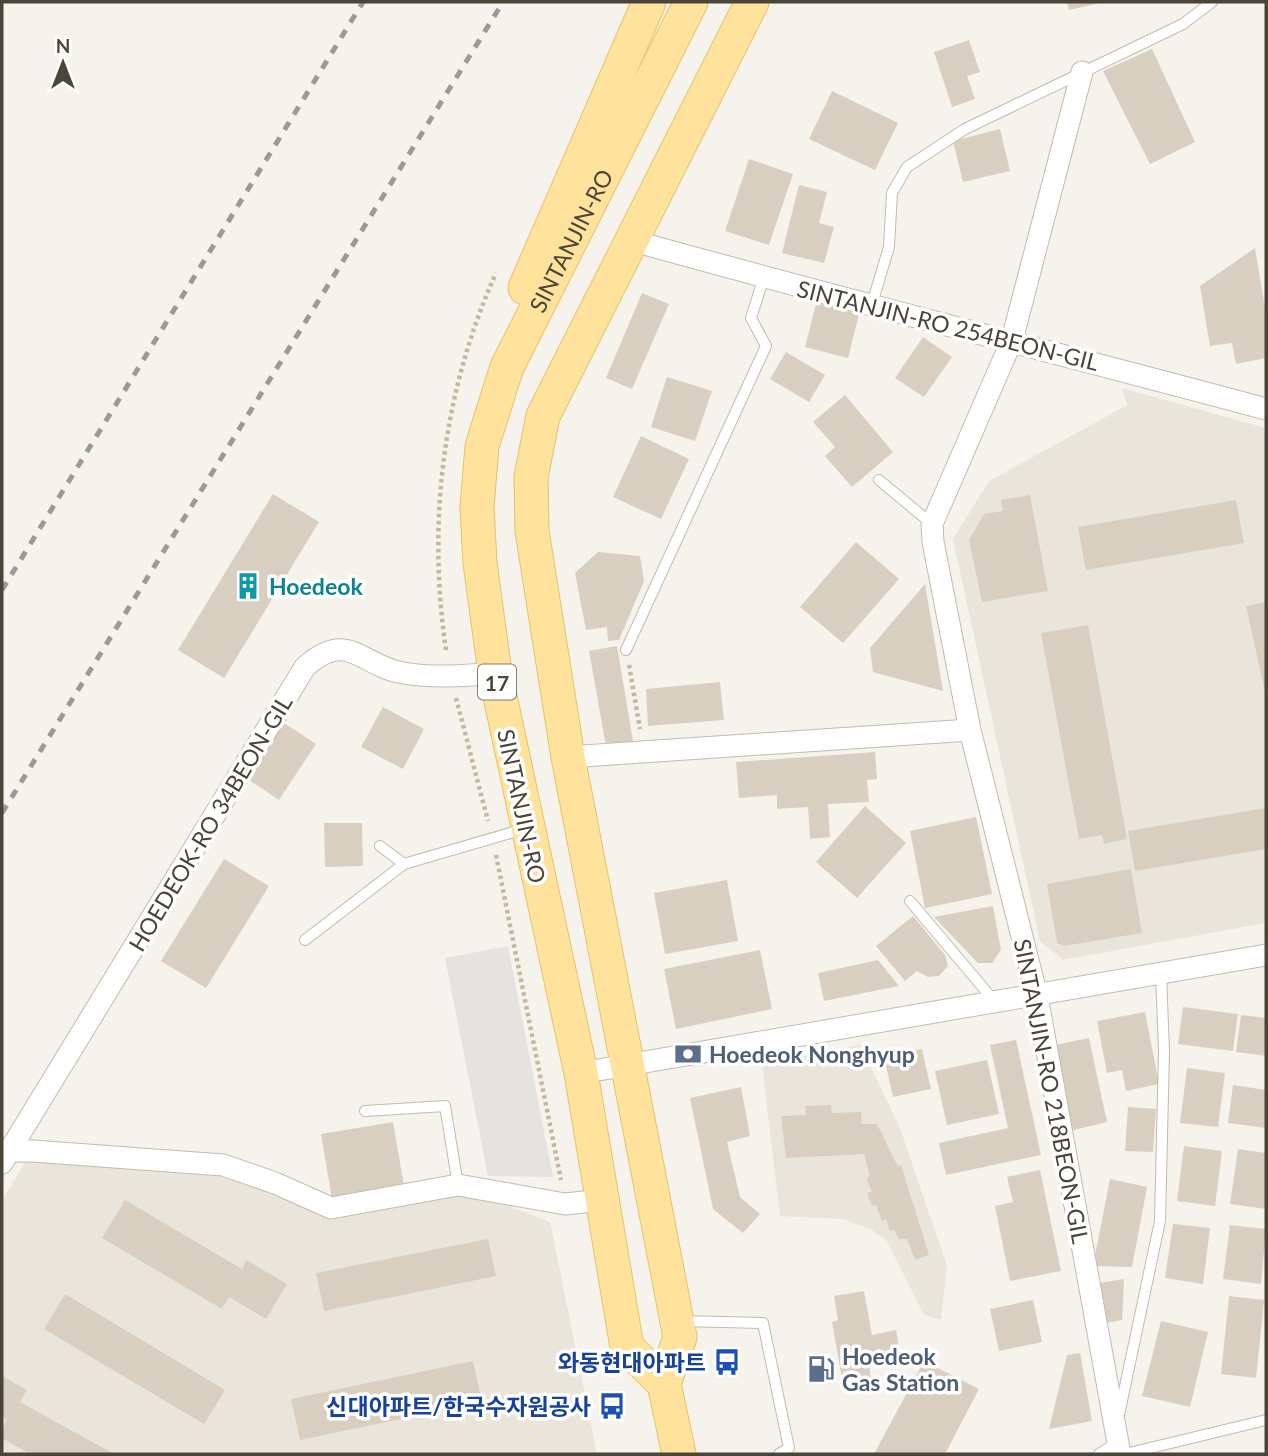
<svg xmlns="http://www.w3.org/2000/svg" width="1268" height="1456" font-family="Lato,'Noto Sans KR',sans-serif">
<rect width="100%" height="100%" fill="#f6f3ec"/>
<path fill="#eae5da" d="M1122 388 1266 428V923L1063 960 1040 941 953 539 989 481 1127 405Z
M860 1045 900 1128 947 1266 941 1320 924 1315 887 1241 872 1230 843 1219 780 1216 762 1064Z
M27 1159 223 1171 333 1216 447 1195 485 1197 550 1222 597 1454H2V1201Z"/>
<path fill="#e5e3e0" d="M508 946 553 1177 488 1176 445 958Z"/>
<path fill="#d8cfc1" d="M1067 2H1099L1100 3 1069 10Z
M969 40 980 72 967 76 975 99 952 107 934 52Z
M1152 49 1195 142 1150 164 1103 71Z
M832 91 898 123 875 170 809 139Z
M1000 129 1010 171 963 182 953 141Z
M749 159 793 174 769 245 725 231Z
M799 185 827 192 819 223 834 227 824 263 782 253Z
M1255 248 1266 314V358L1236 364 1232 343 1210 346 1200 286Z
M642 293 669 304 632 389 606 378Z
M817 300 860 310 848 358 805 347Z
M923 337 952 357 924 397 895 378Z
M786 352 825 375 809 402 770 379Z
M667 377 712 391 695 441 651 427Z
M845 395 893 452 852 487 825 456 835 447 813 422Z
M641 436 689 459 661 519 613 497Z
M273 494 319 522 224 678 178 650Z
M1030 495 1048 591 982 602 969 540 984 514 1003 511 1001 500Z
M1236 500 1244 543 1086 570 1078 527Z
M856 542 899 579 843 643 800 607Z
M598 552 640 556 644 581 619 640 608 641 607 627 586 630 575 573Z
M925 584 943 691 873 672 870 648Z
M1266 602V692H1265L1246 606Z
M1088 625 1127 839 1104 844 1102 835 1079 839 1041 633Z
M617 646 633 741 606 746 589 651Z
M720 682 724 720 648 726 646 689Z
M383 707 424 729 403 769 361 747Z
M284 723 316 744 279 800 246 778Z
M875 752 877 779 867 780 869 802 828 804 830 837 810 839 808 807 777 809V795L739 798 736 762Z
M865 806 906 843 857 898 816 862Z
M1266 808V849L1135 871 1128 831Z
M976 817 992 894 925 908 910 831Z
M324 823H362L363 866 325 867Z
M224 859 269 886 206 988 161 961Z
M1131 869 1142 933 1064 946 1057 943 1047 884Z
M727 880 738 941 665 954 654 893Z
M993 906 1001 950 992 963H978L934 917Z
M913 916 945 955 948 966 939 976 928 977 917 971 905 981 876 946Z
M760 950 772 1009 676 1029 664 969Z
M878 960 899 986 824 1001 818 973Z
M1183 1007 1238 1014 1233 1051 1178 1044Z
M1145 1012 1159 1084 1126 1091 1122 1070 1107 1073 1097 1021Z
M1241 1015 1266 1018V1056L1236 1052Z
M1089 1038 1107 1122 1070 1131 1051 1046Z
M1016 1040 1041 1155 946 1175 939 1143 1008 1128 990 1045Z
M922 1049 931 1089 893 1097 884 1057Z
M987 1060 999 1114 947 1125 935 1071Z
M1187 1068 1225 1073 1218 1127 1180 1123Z
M1233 1085 1266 1090V1128L1228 1123Z
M741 1087 750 1136 727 1142 740 1197 760 1214 743 1233 713 1209 690 1098Z
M831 1105 832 1113 861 1112 862 1124H877L898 1167 901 1165 929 1255 915 1260 907 1239H899L894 1230 890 1231 886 1219 882 1221 876 1205 872 1206 867 1193 872 1191 866 1179 870 1176 864 1154 786 1158 781 1116 806 1115 805 1106Z
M1128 1107 1156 1109 1153 1152 1125 1151Z
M393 1122 404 1186 332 1199 321 1134Z
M1184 1146 1222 1151 1215 1206 1177 1201Z
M1238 1149 1266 1153V1209L1230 1204Z
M1040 1170 1061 1271 1010 1281 995 1206 1013 1202 1007 1177Z
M1110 1179 1147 1187 1132 1267 1093 1266Z
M125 1200 242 1269 246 1260 287 1284 266 1319 229 1297 222 1309 102 1238Z
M1173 1224 1210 1228 1203 1284 1165 1278Z
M1230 1225 1266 1229 1261 1284 1223 1279Z
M488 1239 496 1276 324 1311 316 1273Z
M1124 1279 1122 1320 1101 1324 1093 1284Z
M864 1291 872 1335 896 1330 900 1353 868 1358 871 1379 843 1384 832 1322 838 1320 834 1296Z
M65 1294 225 1390 204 1424 44 1329Z
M1229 1296 1264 1300 1256 1378 1221 1374Z
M1033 1300 1042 1342 999 1351 990 1309Z
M1161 1321 1208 1332 1190 1407 1142 1396Z
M1080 1353 1092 1421 1049 1429 1067 1355Z
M473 1361 482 1402 300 1440 291 1399Z
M924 1361 979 1389 945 1454H874Z
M2 1376 27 1390 20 1402 114 1454H30L2 1438V1429L7 1420 2 1417Z"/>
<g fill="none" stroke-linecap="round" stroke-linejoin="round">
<defs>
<path id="service" d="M871 307 889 247 892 193 907 167 965 129 1183 24 1212 2
M879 480 932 524
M626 650 766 346 751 318 764 277
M380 846 404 864
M910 901 996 1003
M305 940 404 864 524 829
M365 1111 445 1106 458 1185
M681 1321 763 1323 789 1448 779 1454
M1119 1415 1160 1221 1164 1051 1161 974
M1099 1454 1118 1442
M1125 1454 1266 1420"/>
<path id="minor" d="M1082 72 1012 340 932 524 933 542 970 730 1037 996 1120 1454
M630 240C841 299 1054 352 1266 409
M568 757 970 730
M581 1073 1266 955
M2 1154 9 1151H33L223 1165 275 1183 331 1208 458 1185 565 1204 603 1200
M2 1163 305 667C349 628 360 666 403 673 434 678 464 676 495 673"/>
<g id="primary">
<path d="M525 288 649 2"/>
<path id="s1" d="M664 1384 627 1347 581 1073 495 673 480 563 477 507 482 446 507 367 691 2"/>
<path d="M679 1454 664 1384 680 1337 568 757 532 531 531 477 543 416 752 2"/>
</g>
</defs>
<use href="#service" stroke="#c2bbae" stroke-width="12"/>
<use href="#minor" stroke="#c2bbae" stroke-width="23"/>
<use href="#primary" stroke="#e6c16a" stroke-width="35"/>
<path stroke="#c4b79f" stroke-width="4.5" stroke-dasharray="3.5 3.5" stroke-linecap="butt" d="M446 650C427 522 443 391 496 273
M629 665 640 729
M456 698 488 821
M496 855 561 1180"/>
<use href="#service" stroke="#fff" stroke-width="10"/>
<use href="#minor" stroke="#fff" stroke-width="21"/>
<use href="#primary" stroke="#ffe39c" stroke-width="33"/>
<path stroke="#9a9a9a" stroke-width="5" stroke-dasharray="9 9" stroke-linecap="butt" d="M2 590 363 2
M2 813 503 2"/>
</g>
<defs>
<symbol id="building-bare" viewBox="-9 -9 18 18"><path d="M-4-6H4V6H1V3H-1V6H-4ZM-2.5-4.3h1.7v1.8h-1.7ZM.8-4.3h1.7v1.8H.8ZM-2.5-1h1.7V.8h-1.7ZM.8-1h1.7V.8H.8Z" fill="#0f9aa8" stroke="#fff" stroke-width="2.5" paint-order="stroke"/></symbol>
<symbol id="bank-bare" viewBox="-9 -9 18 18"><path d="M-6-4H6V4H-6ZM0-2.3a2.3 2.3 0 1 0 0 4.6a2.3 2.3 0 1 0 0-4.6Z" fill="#5c6f8a" stroke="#fff" stroke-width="2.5" paint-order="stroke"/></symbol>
<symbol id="bus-bare" viewBox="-9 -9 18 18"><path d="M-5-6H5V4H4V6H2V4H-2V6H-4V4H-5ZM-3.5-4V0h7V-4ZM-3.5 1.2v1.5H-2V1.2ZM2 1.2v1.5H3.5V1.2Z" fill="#1a4fb4" stroke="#fff" stroke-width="2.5" paint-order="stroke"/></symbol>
<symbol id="fuel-bare" viewBox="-9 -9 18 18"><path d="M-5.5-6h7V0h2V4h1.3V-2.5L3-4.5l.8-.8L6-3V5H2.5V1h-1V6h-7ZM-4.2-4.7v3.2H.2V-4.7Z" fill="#5c6f8a" stroke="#fff" stroke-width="2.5" paint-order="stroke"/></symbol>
</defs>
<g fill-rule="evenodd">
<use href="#building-bare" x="229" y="567" width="38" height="38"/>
<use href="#bank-bare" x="669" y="1035" width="38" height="38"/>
<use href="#bus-bare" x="708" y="1343" width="38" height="38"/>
<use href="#fuel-bare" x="802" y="1350" width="38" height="38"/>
<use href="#bus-bare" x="593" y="1387" width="38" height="38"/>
</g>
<g text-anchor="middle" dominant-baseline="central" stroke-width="7" stroke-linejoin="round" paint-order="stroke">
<rect fill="#fff" stroke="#817c74" stroke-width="2" x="478" y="664.5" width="38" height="35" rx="5"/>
<g font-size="21" font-weight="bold" fill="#4b4439">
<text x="497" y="682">17</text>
</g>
<g font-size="23" fill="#4b4439" stroke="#fff">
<text stroke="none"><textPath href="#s1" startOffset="1192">SINTANJIN-RO</textPath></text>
<text transform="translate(948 325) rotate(14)">SINTANJIN-RO 254BEON-GIL</text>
<text transform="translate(522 806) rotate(78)">SINTANJIN-RO</text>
<text transform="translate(210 823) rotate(-59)">HOEDEOK-RO 34BEON-GIL</text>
<text transform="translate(1052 1091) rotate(79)">SINTANJIN-RO 218BEON-GIL</text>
</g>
<g font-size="23" font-weight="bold" fill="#0d838f" stroke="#fff" text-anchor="start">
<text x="269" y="586">Hoedeok</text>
</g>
<g font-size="23" font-weight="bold" fill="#4e5e75" stroke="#fff" text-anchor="start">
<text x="709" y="1054">Hoedeok Nonghyup</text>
<text x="842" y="1356">Hoedeok<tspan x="842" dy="26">Gas Station</tspan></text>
</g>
<g font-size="23" font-weight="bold" fill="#164399" stroke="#fff" text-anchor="end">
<text x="706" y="1362">와동현대아파트</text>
<text x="591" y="1406">신대아파트/한국수자원공사</text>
</g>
</g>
<rect width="1268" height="1456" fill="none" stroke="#4b4439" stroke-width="7"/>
<g transform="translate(63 63)" stroke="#ffffff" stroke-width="5" paint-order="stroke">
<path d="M0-5L12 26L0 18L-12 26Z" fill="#4b4439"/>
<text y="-10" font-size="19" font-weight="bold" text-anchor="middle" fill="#4b4439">N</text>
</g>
</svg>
